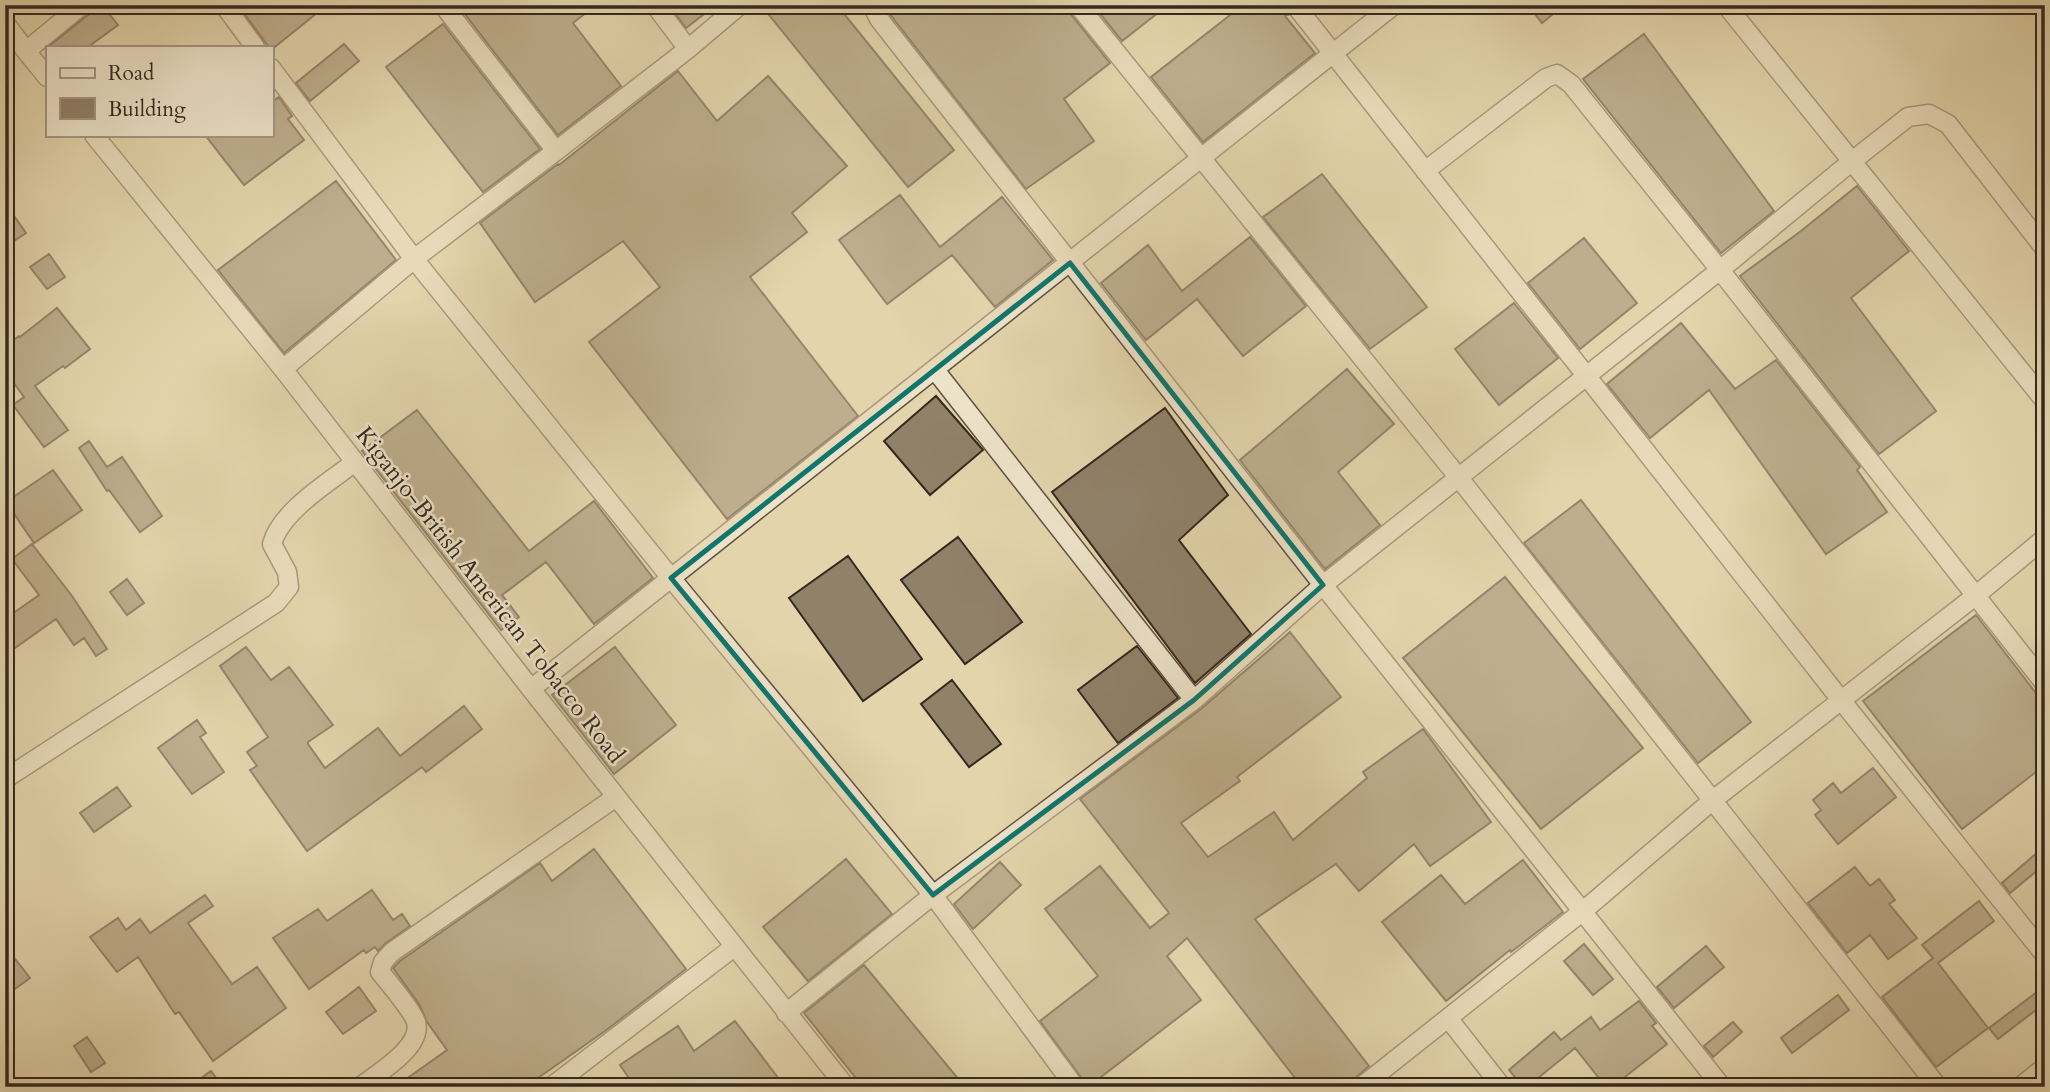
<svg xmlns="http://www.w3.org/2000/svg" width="2050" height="1092" font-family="Cardo,serif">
<rect width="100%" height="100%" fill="#e3d4ac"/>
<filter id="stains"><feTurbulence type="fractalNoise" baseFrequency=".00286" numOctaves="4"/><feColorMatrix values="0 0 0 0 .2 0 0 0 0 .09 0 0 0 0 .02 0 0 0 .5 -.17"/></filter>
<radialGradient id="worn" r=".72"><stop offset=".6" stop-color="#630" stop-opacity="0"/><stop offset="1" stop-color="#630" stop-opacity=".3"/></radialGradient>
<path fill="#908169" stroke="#362820" stroke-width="2" d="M93 5H102L118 25 88 47H48L89 14Z
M238 5H327L271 50Z
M458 5H596L573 23 621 86 558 135Z
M669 5H716L686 28Z
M761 5H837L954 150 908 187Z
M885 5H1067L1069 12 1110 63 1064 99 1094 141 1026 189 889 13Z
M1093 5H1168L1122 41Z
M1243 5H1284L1288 15 1285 16 1315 53 1203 142 1151 77Z
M1528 5H1564L1542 23Z
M443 24 540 149 483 192 386 67Z
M1644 34 1774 211 1721 253 1583 79Z
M344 44 359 61 310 101 296 83Z
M678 71 717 121 768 76 847 166 792 213 807 232 750 277 858 416 727 519 589 342 660 287 623 241 535 302 480 223 558 164 559 165Z
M279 97 292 116 288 119 304 140 244 185 205 135H271V103Z
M1322 174 1427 307 1370 349 1263 217Z
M336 181 396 260 284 353 218 270Z
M1857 186 1909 251 1851 298 1936 411 1879 454 1740 276 1801 231Z
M900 195 940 247 1002 197 1053 260 995 307 952 255 887 304 839 240Z
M5 203 26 233 5 247Z
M1250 237 1306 306 1243 356 1197 299 1146 340 1101 283 1148 245 1182 291Z
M1584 238 1637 303 1580 349 1528 283Z
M49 254 65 277 47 289 30 267Z
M1514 303 1558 358 1499 405 1455 349Z
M57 308 90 349 65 368 63 366 35 386 68 430 44 447 13 405 24 397 5 371V346L19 336 20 337Z
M1681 323 1735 389 1776 360 1860 467 1857 470 1887 512 1826 554 1709 390 1650 438 1607 384Z
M1347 369 1394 424 1338 472 1380 525 1325 569 1240 460Z
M936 396 983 450 930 495 884 441Z
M1165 408 1228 495 1179 540 1251 634 1195 683 1052 492Z
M417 410 529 551 594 501 653 578 594 624 546 562 502 595 519 617 501 630 362 451Z
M89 441 107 467 122 457 162 516 140 532 109 490 107 491 79 448Z
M53 470 82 510 34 543 6 502Z
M1581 500 1751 722 1698 763 1524 543Z
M958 537 1022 622 965 664 901 580Z
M32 544 72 596 107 649 96 656 84 638 74 645 56 619 5 655V619L39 595 12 559Z
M848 556 922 659 863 701 789 598Z
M1505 577 1643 748 1541 829 1403 658Z
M127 579 144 603 127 615 110 592Z
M1976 615 2045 705V765L1962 829 1863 701Z
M1290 632 1341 697 1237 777 1240 781 1181 823 1208 857 1274 812 1293 840 1367 778 1363 772 1423 729 1491 822 1430 866 1414 844 1359 891 1336 864 1255 919 1369 1066 1345 1087H1302L1187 938 1167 956 1201 1000 1088 1087 1040 1021 1098 976 1045 909 1100 866 1150 928 1169 913 1080 799 1201 709Z
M1137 646 1178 698 1118 743 1078 690Z
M246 647 271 680 289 667 333 725 308 742V744L325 768 378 728 400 756 464 706 482 729 426 772 422 767 307 851 250 770 257 766 247 752 268 737 220 666Z
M615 647 676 725 614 774 552 695Z
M952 680 1001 744 969 767 921 704Z
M197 720 206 733 200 737 224 772 192 794 158 748Z
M1873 768 1896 797 1838 844 1815 815 1821 810 1813 800 1833 783 1841 793Z
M117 787 131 806 94 832 80 813Z
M594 849 686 969 605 1031 525 1087H473L468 1080 458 1087H395L447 1050 427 1022 419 1004 393 968 400 961 540 863 552 881Z
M2039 851 2045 858V864L2010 893 2002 883Z
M846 859 892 914 808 981 763 927Z
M1523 860 1563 912 1511 952 1510 950 1446 1001 1382 922 1441 875 1465 904Z
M1000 862 1021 885 973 929 954 904Z
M1855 867 1870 886 1879 879 1895 900 1889 904 1917 938 1888 959 1870 935 1847 953 1808 903Z
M372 890 393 920 402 914 410 926 386 943 378 951 375 947 366 953 364 950 309 989 273 938 318 909 327 921Z
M205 895 213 906 188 923 232 984 257 967 286 1008 213 1061 179 1012 175 1014 138 957 117 972 90 937 118 918 126 930 140 919 150 933Z
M1979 901 1994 921 1938 963 1988 1028 1936 1067 1882 997 1933 958 1922 945Z
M1584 944 1613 979 1593 995 1564 961Z
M5 946 30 978 5 996Z
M1706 946 1724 967 1674 1008 1657 987Z
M864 965 965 1087H863L804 1013Z
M2045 986V1003L1998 1039 1989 1028Z
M359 987 376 1011 343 1034 326 1012Z
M1838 995 1849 1010 1792 1053 1781 1038Z
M1639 1001 1656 1023 1652 1026 1667 1044 1612 1087H1606L1575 1048 1527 1087H1523L1509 1070 1554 1032 1561 1040 1591 1017 1600 1030Z
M735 1021 785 1087H635L620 1065 678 1026 694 1051Z
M1733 1022 1742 1032 1713 1057 1704 1046Z
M87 1037 105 1063 91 1072 74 1046Z
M211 1071 223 1087H189Z"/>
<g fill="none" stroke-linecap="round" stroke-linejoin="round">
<defs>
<path id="street" d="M224 5 255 47
M443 5 556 151
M655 5 688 49
M872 5 879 19 1323 585 1722 1087
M1078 5 1459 478 1938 1087
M1295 5 1841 700 2045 955
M1726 5 2045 401
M5 23 26 51 82 5
M26 51 47 77
M271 68 414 259 671 578 933 895 1075 1087
M94 135 283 369 531 689 846 1087
M1425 171 1546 78 1557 74 1571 84 1720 270 2045 684
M283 369 414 259 556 151 688 49 740 5
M935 370 1194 700
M531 689 1394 5
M5 779 276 603 289 587 287 572 272 544C281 511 328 483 355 462
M786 1013 933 895 1194 700 1323 585 1720 270 1851 162 1908 117 1929 114 1948 124 2045 249
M1448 1018 1502 1087
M360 1087C378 1073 423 1047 416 1022 412 1010 389 983 380 972L383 962 392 952 616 797
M551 1087 734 947
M1361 1087 1583 911 1713 800 1974 597 2045 538
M2020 1087 2045 1067"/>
</defs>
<use href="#street" stroke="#615343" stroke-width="21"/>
<use href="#street" stroke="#ede3c9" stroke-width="18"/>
</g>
<path d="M0 0H2050V1092H0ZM1070 263 1323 585 1194 700 933 895 671 578Z" fill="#e3d4ac" fill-opacity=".55" fill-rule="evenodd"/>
<path fill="none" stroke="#0f766e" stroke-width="5" stroke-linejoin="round" d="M1070 263 1323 585 1194 700 933 895 671 578Z"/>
<g text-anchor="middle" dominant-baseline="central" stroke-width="5" stroke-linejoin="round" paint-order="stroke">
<g font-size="24" fill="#362820" stroke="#ede3c9">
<text transform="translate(490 595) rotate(52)">Kiganjo-British American Tobacco Road</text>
</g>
</g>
<rect width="2050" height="1092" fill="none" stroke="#e3d4ac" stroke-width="28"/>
<rect x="7" y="7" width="2036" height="1078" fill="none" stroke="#362820" stroke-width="3.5"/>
<rect x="14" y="14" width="2022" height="1064" fill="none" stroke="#362820" stroke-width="2"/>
<rect x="46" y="46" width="228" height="91" fill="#ede3c9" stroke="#a49885" stroke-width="2"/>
<rect x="60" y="68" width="35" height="10" fill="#ede3c9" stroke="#a49885" stroke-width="2"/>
<text x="108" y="80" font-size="21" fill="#362820">Road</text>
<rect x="60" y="98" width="35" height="21" fill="#908169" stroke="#a49885" stroke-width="2"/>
<text x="108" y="116" font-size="21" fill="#362820">Building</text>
<rect width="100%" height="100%" filter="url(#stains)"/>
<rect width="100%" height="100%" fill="url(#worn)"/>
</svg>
